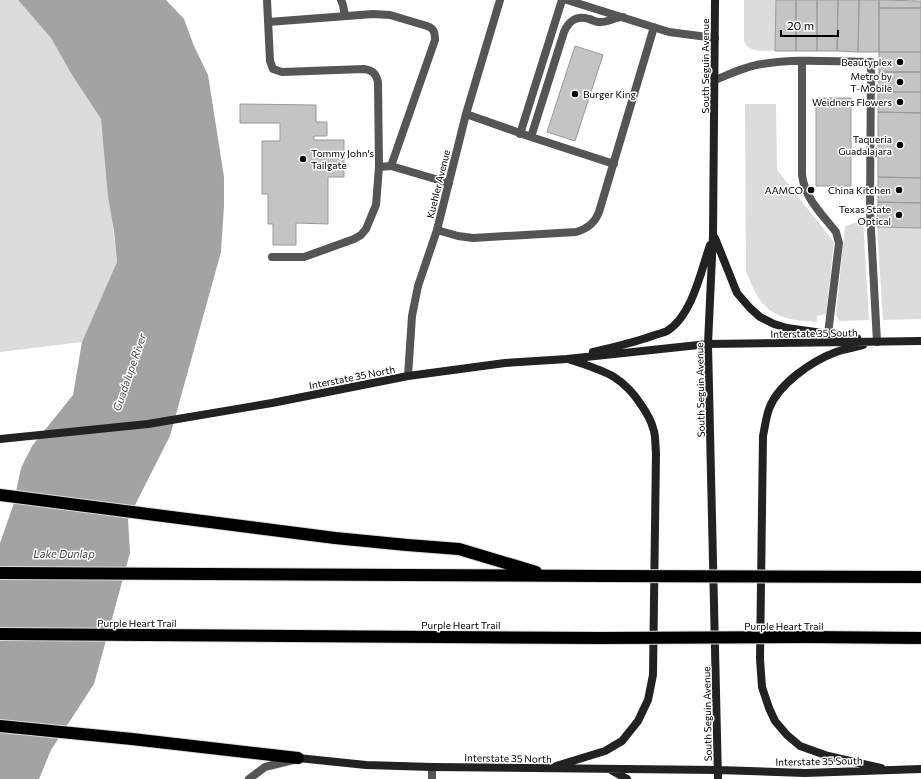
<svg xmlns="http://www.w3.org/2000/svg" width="921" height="779" font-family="Commissioner,sans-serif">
<rect width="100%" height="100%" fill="#fff"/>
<path fill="#dcdcdc" d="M0 0H18L51 38 72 75 101 119 117 263 82 342 0 352Z
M744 0H776L775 51C764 50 749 54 744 41Z
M745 104H776L777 170 834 242 826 314 817 316V322C774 320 761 312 746 271Z
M863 220 869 320 839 321 836 315 845 226Z
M877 227 921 228V319L883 320Z"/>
<path fill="#a3a3a3" d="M18 0H166L184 19 194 46 208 75 224 177V206L221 252 170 436 128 519 130 553 94 684 51 750 39 779H0V543L13 506 21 468 32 446 73 395 82 342 117 262 114 231 108 196 101 119 72 75 51 38Z"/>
<path fill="#c4c4c4" stroke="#999" d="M776 0H796V51H775Z
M796 0H817V51H796Z
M817 0H838L837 51H817Z
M838 0H859L858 52 837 51Z
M859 0H879V52H858Z
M879 0 921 1V8H879Z
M879 8H921V52H879Z
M575 46 603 55 575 141 547 132Z
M879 52H921V72H879Z
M879 72H921V92H878Z
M878 92H921V113L878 112Z
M816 98H851V186H816Z
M240 104 316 105V122H327V136H314V140H344V177H328V224L296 223V245H273V224H268V194H262V141H280V123H240Z
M878 112 921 113V178L878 177Z
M878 177 921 178V203L878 202Z
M878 202 921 203V228L877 227Z"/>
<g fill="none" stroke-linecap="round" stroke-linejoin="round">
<defs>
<path id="highway" d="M0 495 335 538 407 545 459 549 536 572
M0 573 603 576
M0 634 601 638
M807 637 921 638
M0 726 132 739 298 758"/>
</defs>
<use href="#highway" stroke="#dbdbdb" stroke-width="14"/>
<path stroke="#555" stroke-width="8" d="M267 0 270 61 273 69 282 72 364 69C373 70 376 74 378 82L379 167 376 205 366 229 361 235 354 239 304 257H272
M341 0 343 5 345 16
M567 0 669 32 715 38
M268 22 373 14 390 15 427 26C434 28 435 33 435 40L391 166
M802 62V175C805 199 822 214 836 232L839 243 828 334
M715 80C730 74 746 66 762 64 797 58 836 62 871 62L870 211 877 342
M466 114 531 137 614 164
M520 134 562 0
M531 137 564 32C569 21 576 15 589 19 593 20 597 23 601 22 609 22 615 17 623 17
M379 167 391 166 449 183
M437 230 458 236 473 238 576 232C587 229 595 223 599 212L654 27
M432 779V767"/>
<path stroke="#555" stroke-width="8" d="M408 376 412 316 418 286 437 230 466 114 500 0
M249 779 265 767 293 760"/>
<path stroke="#222" stroke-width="8" d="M715 0 713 235 708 344 718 779
M715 238 737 293 750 308 760 317 774 324 787 328 857 338
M863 345C854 348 844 349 836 352 812 361 778 384 769 409 766 417 765 427 763 436L760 659 762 687 769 708 775 721 787 735 800 746 828 756 881 768
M593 352C613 347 633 343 652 336 657 334 663 333 667 331 692 316 701 271 710 245
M0 439 148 424 272 403 408 376 505 363 567 359 708 344 921 341
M298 758 366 765 432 767 718 770 805 773 921 769
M556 766 605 751 622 741 638 721 648 700 653 675 656 453C655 445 656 435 653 428 651 420 646 412 642 406 622 375 604 371 571 360
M611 770 627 779"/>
<use href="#highway" stroke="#000" stroke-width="12"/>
<defs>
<path id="highway-bridge" d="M603 576 921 577
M601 638 807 637"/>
</defs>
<use href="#highway-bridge" stroke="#dbdbdb" stroke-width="14" stroke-linecap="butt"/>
<use href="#highway-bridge" stroke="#000" stroke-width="12"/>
</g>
<g fill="#000" stroke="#fff" stroke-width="1.5">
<circle cx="900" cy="62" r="4"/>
<circle cx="900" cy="82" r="4"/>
<circle cx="575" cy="94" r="4"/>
<circle cx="900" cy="102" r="4"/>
<circle cx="900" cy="145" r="4"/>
<circle cx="303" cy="159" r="4"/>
<circle cx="811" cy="190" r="4"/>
<circle cx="899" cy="190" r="4"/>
<circle cx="899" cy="215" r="4"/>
</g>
<g text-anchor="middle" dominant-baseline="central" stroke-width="3" stroke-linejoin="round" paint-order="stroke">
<g font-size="10" fill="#000" stroke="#fff" text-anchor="end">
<text x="892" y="62">Beautyplex</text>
<text x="892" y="76">Metro by<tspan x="892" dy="12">T-Mobile</tspan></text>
<text x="583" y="94" text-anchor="start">Burger King</text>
<text x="892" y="102">Weidners Flowers</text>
<text x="892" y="139">Taqueria<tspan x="892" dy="12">Guadalajara</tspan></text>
<text x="311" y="153" text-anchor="start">Tommy John's<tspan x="311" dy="12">Tailgate</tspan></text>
<text x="803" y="190">AAMCO</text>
<text x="891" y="190">China Kitchen</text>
<text x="891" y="209">Texas State<tspan x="891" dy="12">Optical</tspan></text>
</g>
<g font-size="10" fill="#000" stroke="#fff">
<text transform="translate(705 66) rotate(-90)">South Seguin Avenue</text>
<text transform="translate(438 184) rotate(-76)">Kuehler Avenue</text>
<text transform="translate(814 333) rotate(-1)">Interstate 35 South</text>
<text transform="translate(352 377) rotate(-11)">Interstate 35 North</text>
<text transform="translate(700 390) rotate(-91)">South Seguin Avenue</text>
<text x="137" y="623">Purple Heart Trail</text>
<text x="461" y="625">Purple Heart Trail</text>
<text x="784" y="626">Purple Heart Trail</text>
<text transform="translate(707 714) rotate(-91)">South Seguin Avenue</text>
<text transform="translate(508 758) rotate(1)">Interstate 35 North</text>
<text transform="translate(819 761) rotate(-1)">Interstate 35 South</text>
</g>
<g font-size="11" font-style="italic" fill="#444" stroke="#fff">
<text transform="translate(129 372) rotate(-71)">Guadalupe River</text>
<text x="64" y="553">Lake Dunlap</text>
</g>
</g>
<path d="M781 30v6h57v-6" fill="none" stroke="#000000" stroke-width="2"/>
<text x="787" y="30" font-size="12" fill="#000000" stroke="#ffffff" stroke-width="3" paint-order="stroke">20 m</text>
</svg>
